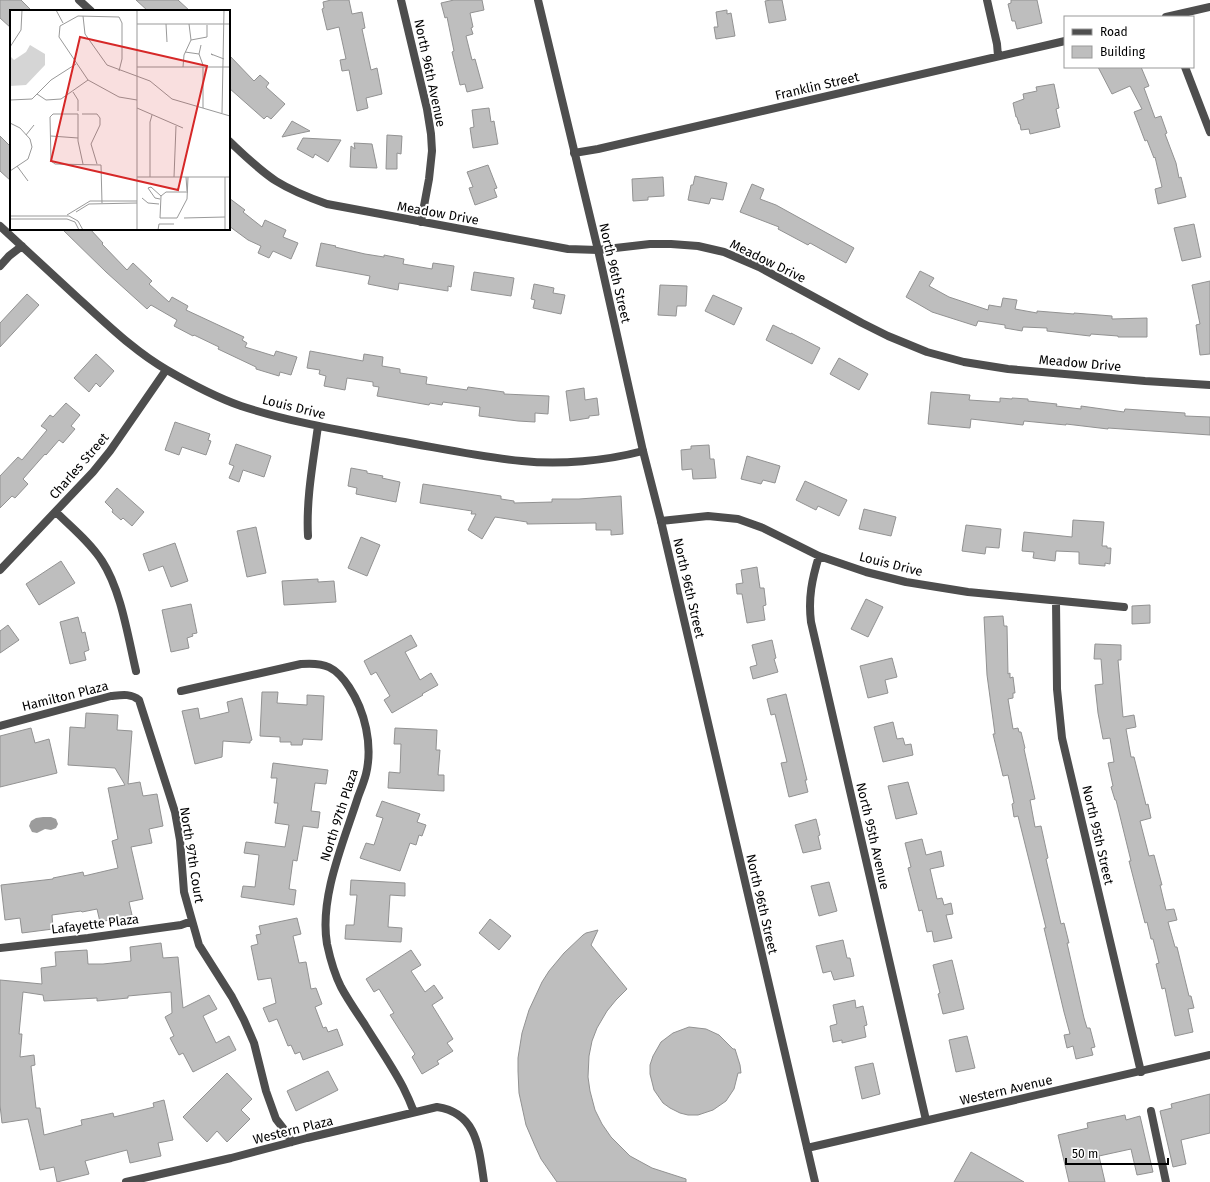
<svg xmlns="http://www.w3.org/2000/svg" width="1210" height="1182" font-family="'Fira Sans',sans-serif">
<rect width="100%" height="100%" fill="#fff"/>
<path fill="#9c9c9c" d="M43 817H51L56 819 58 824 56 828 51 830 45 829 37 833 32 832 29 826 31 821 36 818Z"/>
<path fill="#bebebe" stroke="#929292" d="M0 0H21L32 11H11V28L0 18Z
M136 0H178L190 11H148Z
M331 0H349L352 14 362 12 365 28 362 29 371 70 377 68 382 94 366 98 368 108 357 111 349 70 342 71 340 60 346 59 339 27 327 30 322 9 324 8 323 2Z
M454 0H482L484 10 470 13 473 27 471 28 473 34 466 36 472 60 475 59 483 88 467 92 465 84 460 85 452 52 454 51 447 17 445 18 441 3Z
M771 0H782L786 20 769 23 765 1Z
M1011 0H1037L1042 23 1017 29 1015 21H1012L1008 4 1011 3Z
M727 10V14L731 13 735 36 716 39 714 27H718L716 12Z
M229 55 254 81 260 75 269 83 266 87 285 104 271 119 267 116 264 119 229 88Z
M1098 67H1141L1149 86 1144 88 1155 118 1161 116 1167 133 1165 134 1176 163 1179 178 1181 177 1186 197 1158 204 1155 189 1162 187 1155 157 1154 158 1147 140 1145 141 1134 112 1142 109 1130 86 1112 94Z
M1054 84 1059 108 1056 109 1060 127 1030 134 1029 129 1021 130 1020 124H1019L1017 117H1016L1013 103 1024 99 1023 94 1037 91 1036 87Z
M489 108 491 122 494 121 498 144 473 148 470 128 474 127 472 110Z
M292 121 310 131 282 137Z
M387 135 402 136 401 154 397 153V169H386Z
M0 136 11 147V181L0 171Z
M303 138 341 140 328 162 315 154 313 158 297 149Z
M354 143 372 144 377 168 350 167 351 146 355 149Z
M488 165 497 188 494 189 497 197 475 205 469 188 473 187 467 172Z
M695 176 727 183 723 200 711 198 709 204 688 200 691 185H693Z
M663 177 664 196 648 197V200L633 201 632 179Z
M752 184 764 189 760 199 776 205 854 248 846 263 810 243 808 245 778 229 779 227 740 212Z
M229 198 245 210 243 212 262 227 265 220 286 230 283 237 298 243 291 259 273 251 269 258 258 253 261 246 248 240 229 226Z
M1194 224 1201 257 1182 261 1174 228Z
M62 229H90L103 243 102 244 127 270 133 263 152 281 149 284 169 302 172 297 188 306 186 310 244 337 242 340 247 343 245 347 274 356 276 351 297 357 291 375 280 372 279 376 256 369V367L218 349 219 347 194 335 193 336 174 326 177 320 151 305 147 309 106 272Z
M321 243 336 246 335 247 365 254 384 257V255L404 259 403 264 432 269 433 263 454 266 451 287 448 286V291L399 283 398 290 368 284 370 276 316 266Z
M920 271 934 278 929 286 949 297 988 310 989 305 1001 307 1003 298 1017 300 1015 309 1037 313V311L1074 314V313L1112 316V319L1147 318V337H1118V336L1091 334 1090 336 1047 331V328L1023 327 1022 331 1005 328V325L978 321 976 326 932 312 906 297Z
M474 272 514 278 511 296 471 290Z
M1210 281V354L1200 355 1196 325 1200 324 1192 285Z
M534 284 554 288 553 293 565 295 561 314 533 308 535 300 531 299Z
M660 285 687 286 686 306H677L676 316 658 315Z
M27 294 39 305 0 347V323Z
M713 295 742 308 734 325 705 311Z
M773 325 791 334V333L820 348 812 364 766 340Z
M310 351 363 361 364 354 383 357 382 366 400 369V373L427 377 426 384 467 390 468 387 504 392V394L549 396 548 414 535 413V422L518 421 479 416 480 407 443 402 442 405 430 403 429 405 377 396 379 387 373 386V382L347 378 345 390 324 386 326 376 319 374 320 370 307 368Z
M96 354 114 371 100 387 96 383 89 392 74 378Z
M839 358 868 374 859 390 830 374Z
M584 388 585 400 597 398 599 415 589 416V418L570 421 566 391Z
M931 392 970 395 969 400 1000 402V398L1012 399V398L1028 399V401L1057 404 1056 406 1081 409V406L1124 412 1125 409 1185 413V416L1210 417V435L1108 428V429L1066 424V425L1024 421 1023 425 971 419 970 428 928 424Z
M66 403 80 415 71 426 75 429 63 443 59 440 46 455 45 454 23 479 28 484 15 498 12 496 0 508V476L18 457 22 460 47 430 41 426 50 415 53 417Z
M175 422 210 434 208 440 211 441 206 455 182 447 179 455 165 450Z
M236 444 271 456 264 477 243 470 239 482 229 478 234 466 229 464Z
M709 445 710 459H714L716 478 693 479 692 469 682 470 681 450 691 449V446Z
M747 456 780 466 775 483 763 480 761 484 741 479Z
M351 468 367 471V473L383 476 382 478 400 482 396 502 356 494 357 488 348 486Z
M805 481 847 500 839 516 818 506 816 510 796 500Z
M423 484 501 496V499L514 501V503L552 502V499H579L621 496 623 534 611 535V530H596V523L527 524V522L495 517 482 539 468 530 476 514H471L472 511 420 503Z
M117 488 144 512 132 526 123 518 121 520 112 512 113 510 105 502Z
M864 509 896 517 891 536 859 529Z
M1073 520 1104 522 1102 546H1107V548H1111L1110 564 1105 563V566L1079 564V552L1056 551 1055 561 1033 558 1034 552 1022 551 1024 532 1072 537Z
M966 525 1001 529 999 548 986 547 985 554 962 551Z
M256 527 266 573 247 577 237 531Z
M361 537 380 545 367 576 348 568Z
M175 543 188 581 171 587 163 566 149 571 143 554Z
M61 561 75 583 39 605 26 584Z
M757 567 760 588H764L766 605 763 606 765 620 747 623 742 594H737L736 584 743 583 741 570Z
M318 579V582L334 581 336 602 284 605 282 581Z
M866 599 883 607 868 637 851 629Z
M191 604 197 633 192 634 193 636 187 638 189 648 171 652 162 610Z
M1150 605V623L1132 624V606Z
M1003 616 1004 626H1007L1008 674 1010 673V678L1013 677 1015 693H1013V698L1008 699 1013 729 1018 728 1019 732H1021L1025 748 1024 749 1035 799 1030 800 1035 827 1041 826 1048 858 1046 859 1061 924 1064 923 1069 943H1067L1084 1018 1087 1028H1090L1095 1047 1091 1048 1093 1055 1076 1059 1073 1046 1067 1048 1064 1035 1070 1034 1064 1012 1044 928H1046L1018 816 1014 817 1012 804 1014 803 1008 775 1003 776 993 734H995L987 675 984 617Z
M78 617 82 633 85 632 89 650 84 652 86 660 70 664 60 622Z
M8 625 19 640 0 653V631Z
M411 635 417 646 405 652 420 680 431 673 438 685 422 694 423 695 392 713 384 700 390 696 376 672 371 675 364 661Z
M772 640 776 658 774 659 778 672 753 679 750 667 757 665 752 645Z
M1095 644 1121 645V660H1118L1123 717 1134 715 1136 727 1126 729 1131 757H1134L1146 805 1148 804 1151 818 1140 821 1149 856 1154 855 1162 885H1160L1166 910 1174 909 1177 920 1168 922 1175 947H1177L1189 996H1191L1194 1008 1188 1009 1193 1032 1175 1036 1165 988 1162 989 1156 964 1159 963 1153 939H1151L1147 922 1145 923 1129 861H1131L1116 800H1115L1111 787 1113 786 1108 763 1114 762 1110 738 1103 739 1098 713 1095 685 1103 684 1101 659H1094Z
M892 658 897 677 885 680 888 693 868 698 860 666Z
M262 692H278L277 703 307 705V695L324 696 322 740 303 739 302 745H291V742H280V737L260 736Z
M786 694 807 780H805L808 792 789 797 781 763 787 762 775 714 771 715 767 699Z
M242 698 252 740 250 741V743L223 741 222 757 195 764 182 711 198 708 200 719 229 712 227 702Z
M86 713 118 715 117 730 132 731 128 784 140 782 143 796 157 794 163 826 149 829 152 843 131 847 143 899 129 902 132 915 100 922 97 909 82 912 81 911 52 915 53 929 22 933 20 918 5 920 1 885 53 879V878L83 872 84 876 118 868 112 841 118 839 108 788 125 785 115 768 68 765 70 727 85 728Z
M893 722 897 739 903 738 905 745 911 744 913 755 883 762 874 727Z
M31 728 35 743 49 739 57 773 0 787V736Z
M395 728 437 730 436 750H440L438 775H444V791L388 788 389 772 400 773 401 744H394Z
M273 763 328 770 326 784 315 783 311 811 320 812 318 828 303 826 297 861 293 860 289 889 296 890 294 905 241 897 243 886 255 887 259 855 244 853 246 842 285 847 289 825 275 823 278 803H274L277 778H271Z
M908 782 917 814 896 819 888 786Z
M382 801 420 814 417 822 426 825 422 836 419 835 416 845 410 843 400 871 360 858 366 843 374 845 383 818 376 816Z
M816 819 820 835 818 836 821 849 803 853 795 825Z
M922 839 926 855 941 851 944 866 930 869 937 899 942 898 944 905 951 903 953 914 946 915 952 938 934 942 932 931 927 932 922 910 919 911 908 868 911 867 905 843Z
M351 880 405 883V896L390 895 388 927 402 928 401 942 345 939 346 925H354L357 895H350Z
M829 882 837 911 819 916 811 886Z
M297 918 301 934 293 936 299 963 306 962 311 989 316 988 322 1004 315 1007 323 1028 326 1027 328 1032 337 1029 343 1045 303 1060 300 1052 295 1054 291 1045 288 1046 277 1019 269 1022 263 1008 276 1003 271 978 258 980 251 946 258 944 256 935 261 934 259 926Z
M490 919 511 936 499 950 479 933Z
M598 930 591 945 627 989 616 1000 607 1011 597 1028 592 1041 589 1056 588 1077 590 1091 595 1110 602 1124 611 1137 630 1156 652 1168 686 1179V1182H557L541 1159 535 1146 526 1125 519 1093 518 1071V1058L522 1033 529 1010 542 982 549 971 564 953 583 935 586 933Z
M843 940 847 958H850L854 976 834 980 831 971 823 973 816 946Z
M161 943 163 958 178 957 183 1008 209 995 217 1009 203 1016 216 1043 229 1036 236 1050 193 1072 183 1053 179 1055 170 1038 174 1036 165 1017 172 1013 171 992 128 996V998L97 1001V998L44 1001 43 995 23 992 19 1034H22L20 1057 34 1055 35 1065 31 1066 36 1108H40L44 1135 82 1125 81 1120 91 1118 113 1113 114 1117 154 1107 153 1103 164 1100 173 1140 158 1143 161 1156 130 1163 127 1150 85 1161 89 1174 57 1182 54 1167 40 1170 28 1119 2 1123 0 1105V980L42 984 41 968 56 966 55 952 87 950 88 964H103L131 961 130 947Z
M411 950 421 965 411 971 425 992 434 985 443 998 432 1005 453 1039 447 1043 453 1051 437 1061 439 1064 422 1074 412 1057 415 1054 390 1015 394 1013 379 989 374 992 366 979Z
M952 960 964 1009 943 1014 938 994 940 993 933 965Z
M855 1000 856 1008 863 1006 867 1025 864 1026 866 1037 842 1043V1040L833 1042 830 1026 837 1024 833 1005Z
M689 1027 706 1029 719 1035 733 1049H735L740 1065 741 1073H738L734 1089 726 1101 713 1110 698 1115H688L680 1113 670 1108 663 1103 654 1090 650 1074V1065L653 1056 661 1042 673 1033Z
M967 1036 975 1068 956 1072 949 1040Z
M873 1063 880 1094 862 1099 855 1067Z
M328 1071 338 1090 296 1111 287 1091Z
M227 1073 252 1099 241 1110 250 1119 227 1142 217 1131 207 1142 183 1117Z
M1210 1094V1133L1181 1140 1186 1164 1173 1167 1160 1111 1172 1108 1171 1104Z
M1125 1115 1126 1120 1140 1116 1153 1172 1137 1175 1131 1149 1099 1156 1105 1182H1069L1058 1135 1088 1128 1087 1123Z
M971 1152 1024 1182H954Z"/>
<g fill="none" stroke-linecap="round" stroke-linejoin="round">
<path stroke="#4e4e4e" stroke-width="8" d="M79 0 91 11
M401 0 427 109 431 134 432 151 429 179 421 222
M987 0 997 44 998 56
M1166 17 1210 7
M1185 67 1210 132
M229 141C244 155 259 170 276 181 292 191 310 198 327 204L568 249 598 250 650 244H671L698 246 724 252 759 267 862 323 888 336 927 352 964 362 1008 369 1145 381 1210 385
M574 153 598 149 1065 41
M0 226C26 250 52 274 79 299 107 324 134 351 167 370 191 384 215 397 241 406 293 423 346 431 398 441 439 448 480 457 522 461 560 465 605 461 643 451
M0 266 9 256 22 246
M56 512C71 527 90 542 102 561 121 590 128 637 136 671
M661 521 708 516 738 519 763 528 819 556 866 572 906 582 968 592 1124 607
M308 536C306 499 313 463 318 426
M819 556C812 579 808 598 811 622L926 1120
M0 570 93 472 110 451 166 370
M1056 601 1057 689 1062 738 1141 1072
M181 691 301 664C325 662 336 667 349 687 365 711 373 745 366 774 364 782 361 789 358 797 344 841 319 897 327 944 330 958 334 973 341 987 348 1000 357 1013 365 1025 378 1046 392 1066 403 1087 407 1095 411 1104 414 1112
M0 726 111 696C121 695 131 693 139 700L175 812 180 840 184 892 199 945 232 997 244 1020 254 1043 266 1091 276 1119 283 1128 292 1142
M0 948 88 938 181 925 192 921
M1151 1111 1166 1182
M126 1182 231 1158 307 1138 437 1107C478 1113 479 1150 484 1182"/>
<path stroke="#4e4e4e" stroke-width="8" d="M538 0 598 250 643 451 661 521 815 1182
M807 1148 1210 1055"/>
</g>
<g text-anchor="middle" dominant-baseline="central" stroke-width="4" stroke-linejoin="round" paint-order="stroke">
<g font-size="13" fill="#000" stroke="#fff">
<text transform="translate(430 73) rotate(78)">North 96th Avenue</text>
<text transform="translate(817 86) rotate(-13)">Franklin Street</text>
<text transform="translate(438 213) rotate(10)">Meadow Drive</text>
<text transform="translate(768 261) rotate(26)">Meadow Drive</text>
<text transform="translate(615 273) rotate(77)">North 96th Street</text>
<text transform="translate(1080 363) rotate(5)">Meadow Drive</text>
<text transform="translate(294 407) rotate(14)">Louis Drive</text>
<text transform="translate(79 466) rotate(-49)">Charles Street</text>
<text transform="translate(891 564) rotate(14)">Louis Drive</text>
<text transform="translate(689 588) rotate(77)">North 96th Street</text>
<text transform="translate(65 696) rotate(-14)">Hamilton Plaza</text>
<text transform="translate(339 815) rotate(-72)">North 97th Plaza</text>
<text transform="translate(1098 835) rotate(77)">North 95th Street</text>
<text transform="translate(873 836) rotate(77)">North 95th Avenue</text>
<text transform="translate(192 855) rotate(81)">North 97th Court</text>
<text transform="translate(762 904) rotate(77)">North 96th Street</text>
<text transform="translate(95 924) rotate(-7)">Lafayette Plaza</text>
<text transform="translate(1006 1090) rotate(-13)">Western Avenue</text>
<text transform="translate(293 1130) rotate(-14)">Western Plaza</text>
</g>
</g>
<g transform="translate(10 10)">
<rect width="220" height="220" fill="#fff"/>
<path d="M20 35 35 44V55L16 75 0 76V46L4 50 16 42Z" fill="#d5d5d5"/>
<path fill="none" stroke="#999" stroke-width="1" d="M46 0 53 13M127 0V220M73 6 75 24 97 55 140 71 162 89 220 106M127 14H220M156 14 157 32M179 14 181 30M181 30 197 27V15M191 35 189 44 193 55M0 37 11 20 12 0M175 42 189 44M203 45 201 44 214 49M127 57H220M173 57 174 45 181 30M109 61 112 49V13L109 7 68 6 50 16 49 27 78 70 109 87 127 90M63 82 68 90V101M27 84 36 90 51 89 78 70M0 90 22 89 41 70 66 54M127 98 173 118M193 98V57M212 103 214 0M72 104H87L90 108V115L81 134 87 154M0 113 10 118 20 129 22 137 18 149 0 161M16 125 24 115M41 126 68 128M73 154 68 131V104H43L40 107 41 151 45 154 91 155 92 193M7 156 18 171M127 167H220M140 167V112L142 105M164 167 166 116M176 167 177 181M215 167V220M151 186 150 208H167L177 189 178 167M151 186 156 182H178M132 188 138 193 149 194M150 189 145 188 138 178 141 177 151 186M66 202 79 194 127 193M57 205 80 191H127M0 206H59L68 211 73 220M174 208 215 207M0 209H57L65 212 69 220M148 220 149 214H164"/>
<path fill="#d62828" fill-opacity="0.15" stroke="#d62828" stroke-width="2" d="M70 27 197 56 168 180 41 151Z"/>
<rect width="220" height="220" fill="none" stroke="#000" stroke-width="2"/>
</g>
<rect x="1064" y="16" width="130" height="52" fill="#ffffff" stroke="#999999"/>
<rect x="1072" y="29" width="20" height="6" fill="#4e4e4e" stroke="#999999"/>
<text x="1100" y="36" font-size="12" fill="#000000">Road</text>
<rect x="1072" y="46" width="20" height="12" fill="#bebebe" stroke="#999999"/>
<text x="1100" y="56" font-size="12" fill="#000000">Building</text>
<path d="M1066 1158v6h102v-6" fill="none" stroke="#000000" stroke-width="2"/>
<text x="1072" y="1158" font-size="12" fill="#000000" stroke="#ffffff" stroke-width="3" paint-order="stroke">50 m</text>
</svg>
